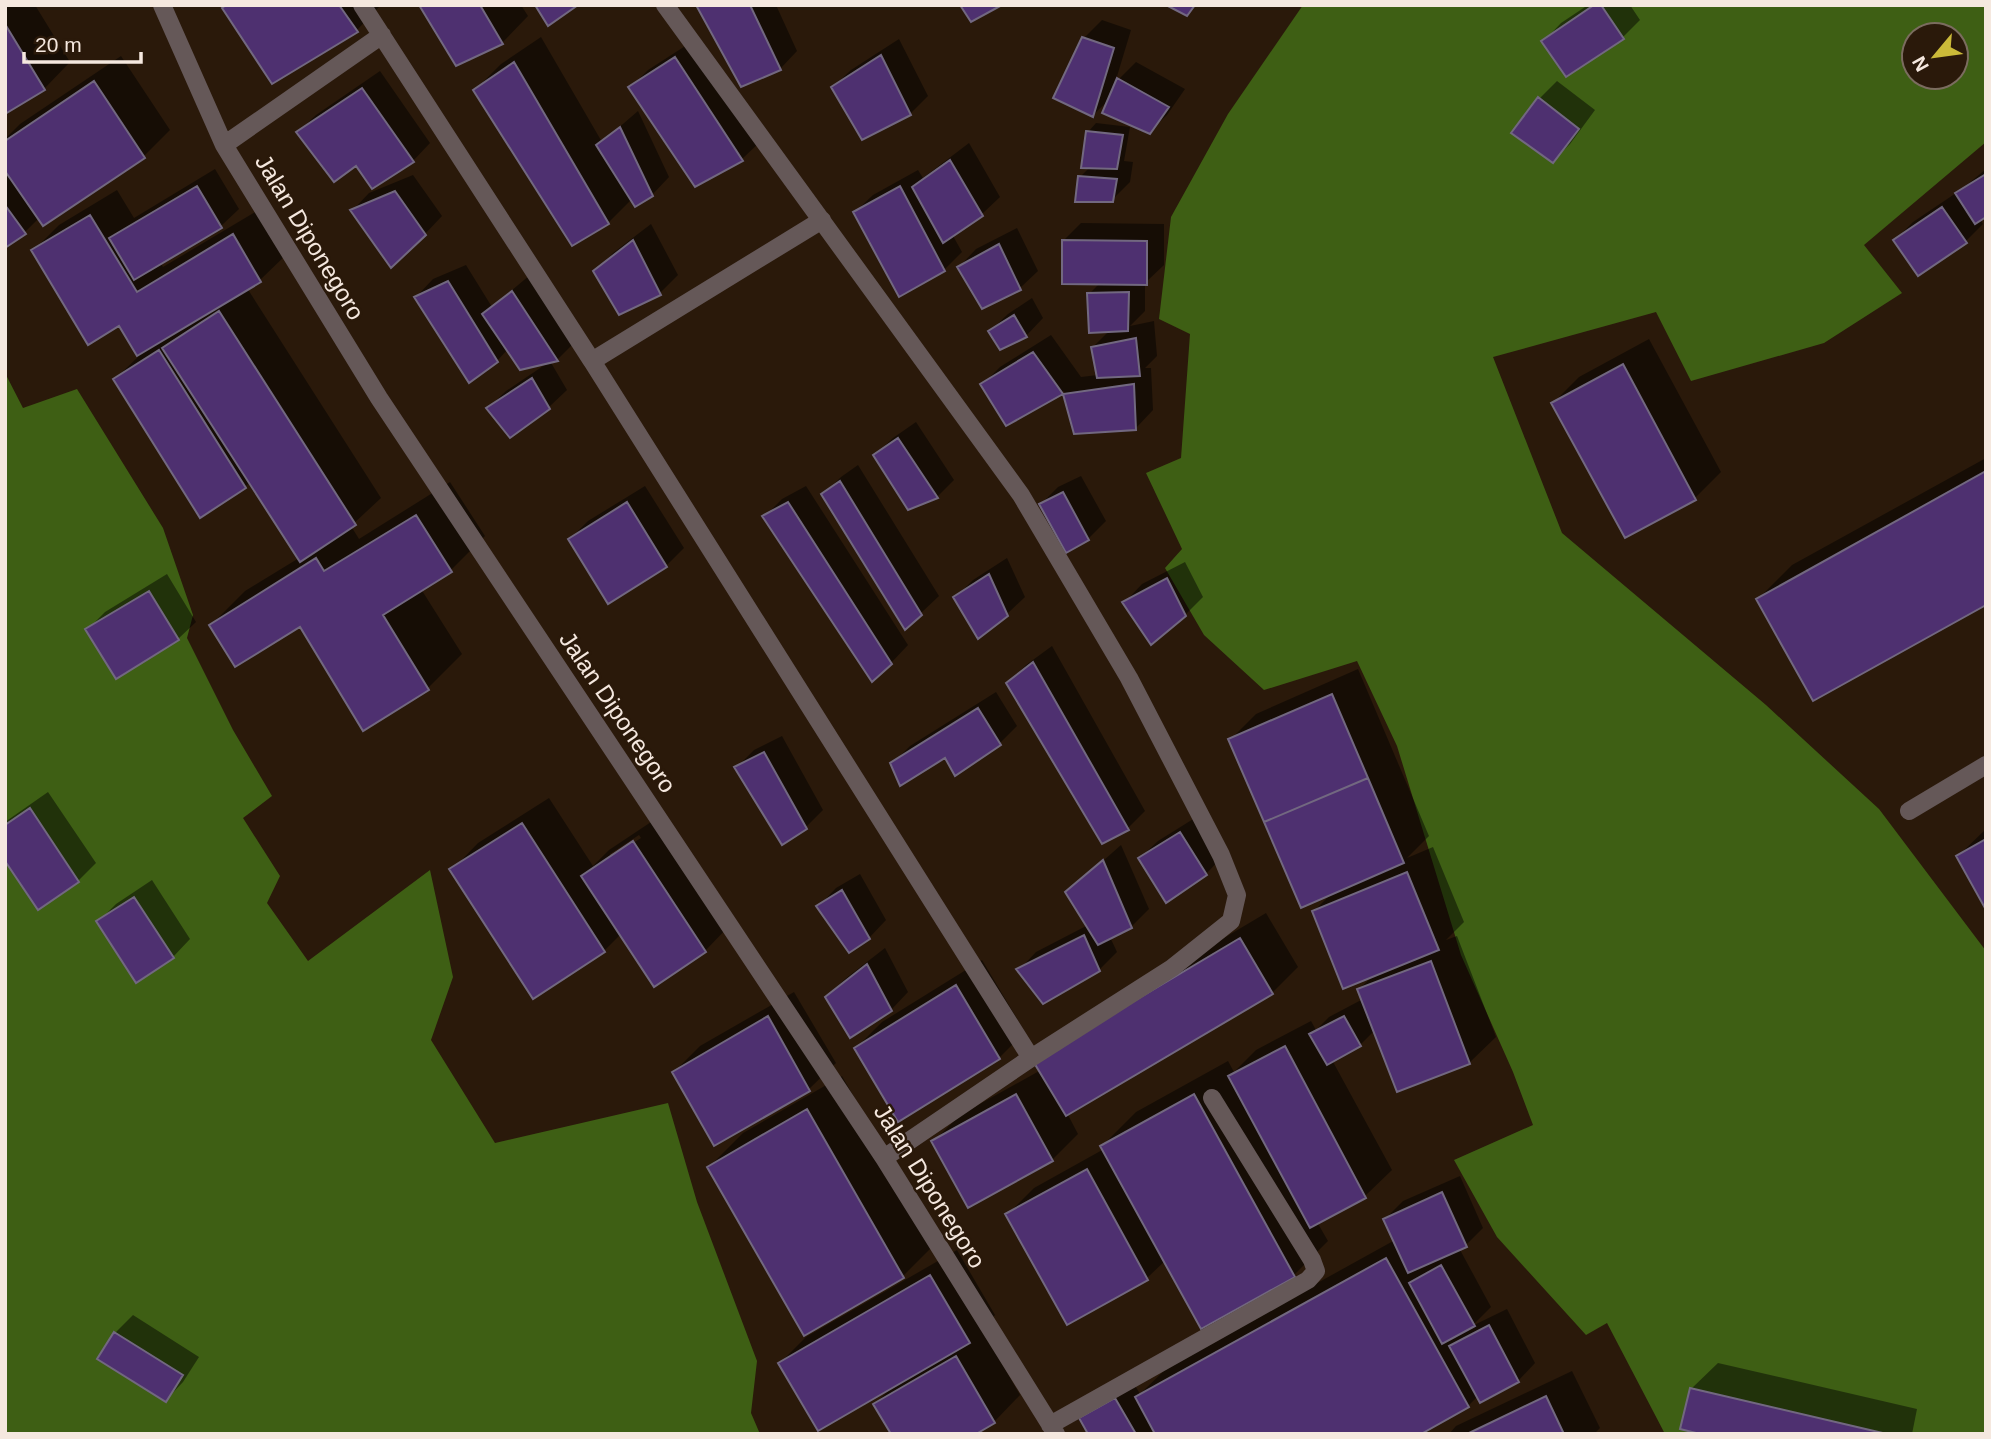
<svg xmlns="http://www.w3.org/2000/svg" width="1991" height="1439" font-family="Helvetica,sans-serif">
<rect width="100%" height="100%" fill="#2a190a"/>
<path fill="#3e5f14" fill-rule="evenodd" d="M1303 5H1986V142L1864 245 1902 293 1824 343 1691 381 1656 312 1493 357 1562 533 1766 705 1879 809 1986 951V1434H1665L1607 1323 1586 1335 1497 1237 1454 1160 1533 1125 1513 1072 1461 955 1397 746 1357 661 1264 690 1204 635 1165 568 1182 549 1146 473 1181 458 1190 334 1159 319 1171 217 1228 114ZM1914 35H1956V77H1914Z
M5 373 23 408 77 389 163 528 193 615 187 638 233 730 272 796 243 818 280 876 267 903 308 961 430 870 453 977 431 1040 495 1143 668 1103 697 1202 757 1361 751 1413 760 1434H5Z"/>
<path fill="#0007" fill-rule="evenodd" d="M5 5H35L70 62 44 89 5 112Z
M227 5H381L357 30Z
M421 5H521L528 16 502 43Z
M698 5H776L797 51 780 69Z
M1588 5H1630L1640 20 1623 37 1544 41 1561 23Z
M1102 20 1131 30 1115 83 1136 62 1185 89 1167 115 1149 132 1110 99 1093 115 1084 38Z
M541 37 602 142 638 111 669 177 652 195 632 199 608 223 475 90 501 64Z
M899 39 928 96 910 114 833 87 851 70Z
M693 41 760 142 742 159 696 184 630 88 648 70Z
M121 56 170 130 144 156 39 218 24 233 5 246V139L20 124Z
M380 71 430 143 413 161 356 164 298 132 316 115Z
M1557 81 1595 110 1570 144 1553 161 1540 98Z
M1096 123 1130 127 1124 161 1133 162 1130 182 1112 200 1080 177 1090 167 1088 132Z
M969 143 1000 197 982 214 952 234 962 252 944 270 855 212 873 195 918 170 923 178Z
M215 169 239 209 221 226 160 262 163 267 260 209 287 254 260 280 247 288 381 498 351 526 359 539 450 482 485 536 451 570 421 589 462 654 428 688 364 728 300 625H211L245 591 299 558 250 482 245 487 115 379 139 356 119 324 33 251 59 225 117 190 134 218Z
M1986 169V215L1980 219 1983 224 1965 242 1895 240 1913 222 1962 189Z
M413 175 442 216 425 234 352 211 369 193Z
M1081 223 1164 224V265L1145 283V311L1130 326 1154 321 1157 356 1145 368H1151L1153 410 1136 428 1076 432 1064 391 1006 423 983 384 1000 367 1051 335 1081 377 1098 375 1093 347 1110 330 1089 294 1100 283 1063 241Z
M651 224 678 275 660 293 620 312 596 271 613 253Z
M1017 228 1038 271 1020 288 959 267 976 249Z
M466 265 492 307 530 275 575 342 557 360 550 361 567 390 549 407 510 436 488 408 506 391 549 362 508 349 497 361 416 297 433 279Z
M1032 298 1043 318 1026 336 990 331 1008 314Z
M1649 339 1721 472 1695 498 1625 536 1553 403 1579 377Z
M916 422 954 480 937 497 875 455 893 438Z
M1986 458V603L1758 599 1792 565Z
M858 465 939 596 921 613 824 494 841 477Z
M1081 476 1106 521 1088 539 1041 504 1058 487Z
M645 486 684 548 666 566 570 539 588 521Z
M806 486 908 645 891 663 764 517 782 499Z
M1007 558 1025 597 1007 614 979 636 955 598 973 580Z
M1185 562 1203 597 1185 615 1125 602 1142 584Z
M167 574 196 622 178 639 87 630 105 612Z
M1052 646 1145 811 1128 828 1008 683 1026 665Z
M1358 669 1429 836 1407 858 1433 847 1464 922 1446 940 1457 936 1496 1037 1469 1063 1375 1030 1360 1045 1332 1060 1392 1170 1365 1196 1317 1222 1328 1241 1294 1275 1202 1326 1166 1260 1147 1278 1068 1323 1008 1214 1034 1188 1104 1149 1102 1146 1136 1112 1228 1061 1234 1072 1256 1050 1311 1021 1316 1030 1329 1017 1363 999 1359 989 1375 974 1314 911 1332 893 1230 740 1256 714Z
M996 692 1017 726 1000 743 945 755 892 764 910 746Z
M782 736 823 810 806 827 737 767 754 750Z
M48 792 96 863 78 881 5 858V822Z
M549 798 593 866 609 850 660 816 731 924 705 951 621 934 604 951 452 870 478 843ZM639 835 641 838 610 858V854Z
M1198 816 1223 856 1206 874 1140 858 1158 841Z
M1986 829V906L1958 856Z
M1121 845 1149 909 1131 927 1110 937 1117 952 1099 970 1043 1002 1019 970 1036 952 1088 925 1068 892Z
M860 874 886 920 869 938 819 906 836 888Z
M152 880 190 939 173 957 98 922 116 904Z
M1266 913 1298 967 1272 993 1067 1113 1078 1134 1052 1160 934 1141 960 1115 1041 1070 1061 1035Z
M885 948 908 992 891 1010 827 997 845 979Z
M982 960 1025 1032 999 1058 856 1048 882 1022Z
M794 992 836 1063 809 1089 715 1144 674 1072 700 1046Z
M842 1076 937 1242 903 1276 804 1333 709 1167 743 1133Z
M1460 1176 1483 1228 1466 1245 1459 1248 1491 1307 1472 1326 1507 1309 1535 1363 1518 1381 1478 1396 1468 1406 1418 1434H1090L1081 1419 1133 1382 1140 1394 1171 1364 1395 1240 1385 1219 1403 1201Z
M957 1250 995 1315 982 1329 1020 1395 994 1422 875 1404 891 1388 780 1363 806 1337Z
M133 1315 199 1357 183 1382 166 1400 115 1333Z
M1718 1363 1917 1409 1912 1434H1708L1691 1389Z
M1572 1371 1600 1428 1594 1434H1449L1456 1426Z"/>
<path fill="#4e3070" stroke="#726880" stroke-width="2" d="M226 5H339L358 32 272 84 222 8Z
M419 5H480L503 44 456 66Z
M535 5H578L548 26Z
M696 5H750L781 70 741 87Z
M960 5H1002L971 22Z
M1166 5H1195L1187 16Z
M1594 5H1601L1624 39 1566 77 1541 41Z
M5 24 45 90 5 114Z
M1082 37 1114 48 1093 117 1053 98Z
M881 55 911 115 862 140 831 87Z
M675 57 743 161 695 187 628 87Z
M514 62 609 224 572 246 473 90Z
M1117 78 1169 107 1150 134 1102 113Z
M94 81 145 158 43 226 5 171V141Z
M362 88 414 162 372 189 356 166 334 182 296 132Z
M1538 97 1579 129 1553 163 1511 133Z
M620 127 653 196 635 207 596 145Z
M1086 131 1123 135 1117 169 1081 168Z
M950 160 983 216 943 243 912 187Z
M1986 174V217L1975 224 1955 193Z
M1078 176 1117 179 1113 202H1075Z
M197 186 222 228 134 280 109 238Z
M900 186 945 271 899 297 853 212Z
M395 191 426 235 391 268 350 210Z
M5 205 26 234 5 248Z
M1942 207 1967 243 1918 276 1893 240Z
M90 215 137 292 233 234 261 282 137 356 119 326 88 345 31 250Z
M633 240 661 295 619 315 593 271Z
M1062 240 1147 241V285L1062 284Z
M999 244 1021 290 982 309 957 267Z
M448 281 498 362 469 383 414 297Z
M512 291 558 361 520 370 482 314Z
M1129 292 1128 331 1089 333 1087 293Z
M219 311 356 525 300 562 162 348Z
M1014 315 1027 337 1000 350 988 331Z
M1136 338 1140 376 1097 378 1091 347Z
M159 350 246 488 200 518 113 379Z
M1033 352 1063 394 1006 426 980 384Z
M1623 364 1696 500 1625 538 1551 403Z
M532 378 550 409 510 438 486 408Z
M1134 384 1136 430 1074 434 1063 394Z
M898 438 938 498 908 510 873 455Z
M1986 471V605L1813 701 1756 599Z
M840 481 922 615 905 630 821 494Z
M1063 492 1089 540 1066 553 1039 504Z
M627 502 667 567 608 604 568 539Z
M788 502 892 664 872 682 762 516Z
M416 515 452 572 383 615 429 690 363 731 300 627 235 667 209 625 316 558 324 571Z
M989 574 1008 616 978 639 953 597Z
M1167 578 1186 616 1151 645 1122 602Z
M149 591 179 640 116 679 85 629Z
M1033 662 1129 830 1102 844 1006 683Z
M1332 694 1368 778 1264 822 1228 739Z
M978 708 1001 745 955 776 945 758 900 786 890 763Z
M764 752 807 829 782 845 734 767Z
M1368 778 1404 863 1301 908 1264 822Z
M30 808 79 882 38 910 5 861V825Z
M522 823 605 952 533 999 449 869Z
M1180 832 1207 875 1166 903 1138 858Z
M1986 839V910L1956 856Z
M633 841 706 952 654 987 581 876Z
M1103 860 1132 928 1098 945 1065 892Z
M1407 872 1439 950 1343 989 1312 911Z
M842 890 870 939 849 953 816 906Z
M134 897 174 958 136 983 96 921Z
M1084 935 1100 971 1043 1004 1016 969Z
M1240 938 1273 994 1066 1116 1033 1061Z
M1431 961 1470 1064 1397 1092 1357 989Z
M867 964 892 1011 850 1038 825 997Z
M956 985 1000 1059 898 1122 854 1048Z
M768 1016 810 1091 714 1146 672 1072Z
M1344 1016 1361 1046 1327 1065 1309 1034Z
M1285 1046 1366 1198 1310 1228 1228 1076Z
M1016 1094 1053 1161 968 1208 931 1141Z
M1194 1094 1295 1277 1201 1329 1100 1146Z
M807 1109 904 1278 804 1336 707 1167Z
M1087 1169 1148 1280 1067 1325 1005 1214Z
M1442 1192 1467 1247 1408 1273 1383 1219Z
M1386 1258 1469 1407 1421 1434H1155L1135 1397Z
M1441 1265 1475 1326 1442 1344 1409 1283Z
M930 1275 970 1343 818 1431 778 1363Z
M1489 1325 1519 1382 1480 1403 1449 1346Z
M114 1332 183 1375 166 1402 97 1359Z
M956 1356 995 1423 976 1434H891L873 1404Z
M1690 1388 1887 1434H1700L1680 1429Z
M1546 1396 1564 1434H1467Z
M1115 1398 1136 1434H1088L1079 1418Z"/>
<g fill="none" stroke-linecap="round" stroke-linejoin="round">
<path stroke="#655858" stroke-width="18" d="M162 5 224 145 379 398 884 1158 1056 1434
M362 5 592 361 822 220
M665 5 1021 495 1129 678 1221 855 1237 895 1231 921 1172 968 1031 1058 884 1158
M224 145 382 35
M592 361 1031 1058
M1909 811 1986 765
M1050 1425 1308 1280 1316 1271 1312 1260 1212 1098"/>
</g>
<g text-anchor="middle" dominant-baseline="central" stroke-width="5" stroke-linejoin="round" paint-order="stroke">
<g font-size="24" fill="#f5e8df" stroke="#2a190a">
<text transform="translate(310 237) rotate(59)">Jalan Diponegoro</text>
<text transform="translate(618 712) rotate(56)">Jalan Diponegoro</text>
<text transform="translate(930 1186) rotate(58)">Jalan Diponegoro</text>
</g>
</g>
<rect width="1991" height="1439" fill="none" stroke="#f5e8df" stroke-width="14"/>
<g transform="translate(1935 56) rotate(241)"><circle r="33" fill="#2a190a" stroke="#7b6c5f" stroke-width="2"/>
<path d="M0-5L12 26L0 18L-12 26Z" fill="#cbba39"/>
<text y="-10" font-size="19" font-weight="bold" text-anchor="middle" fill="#f5e8df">N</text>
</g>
<path d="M24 52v10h117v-10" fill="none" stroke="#f5e8df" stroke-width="3.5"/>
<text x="35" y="52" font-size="21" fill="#f5e8df" stroke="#2a190a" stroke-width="5" paint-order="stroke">20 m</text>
</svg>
